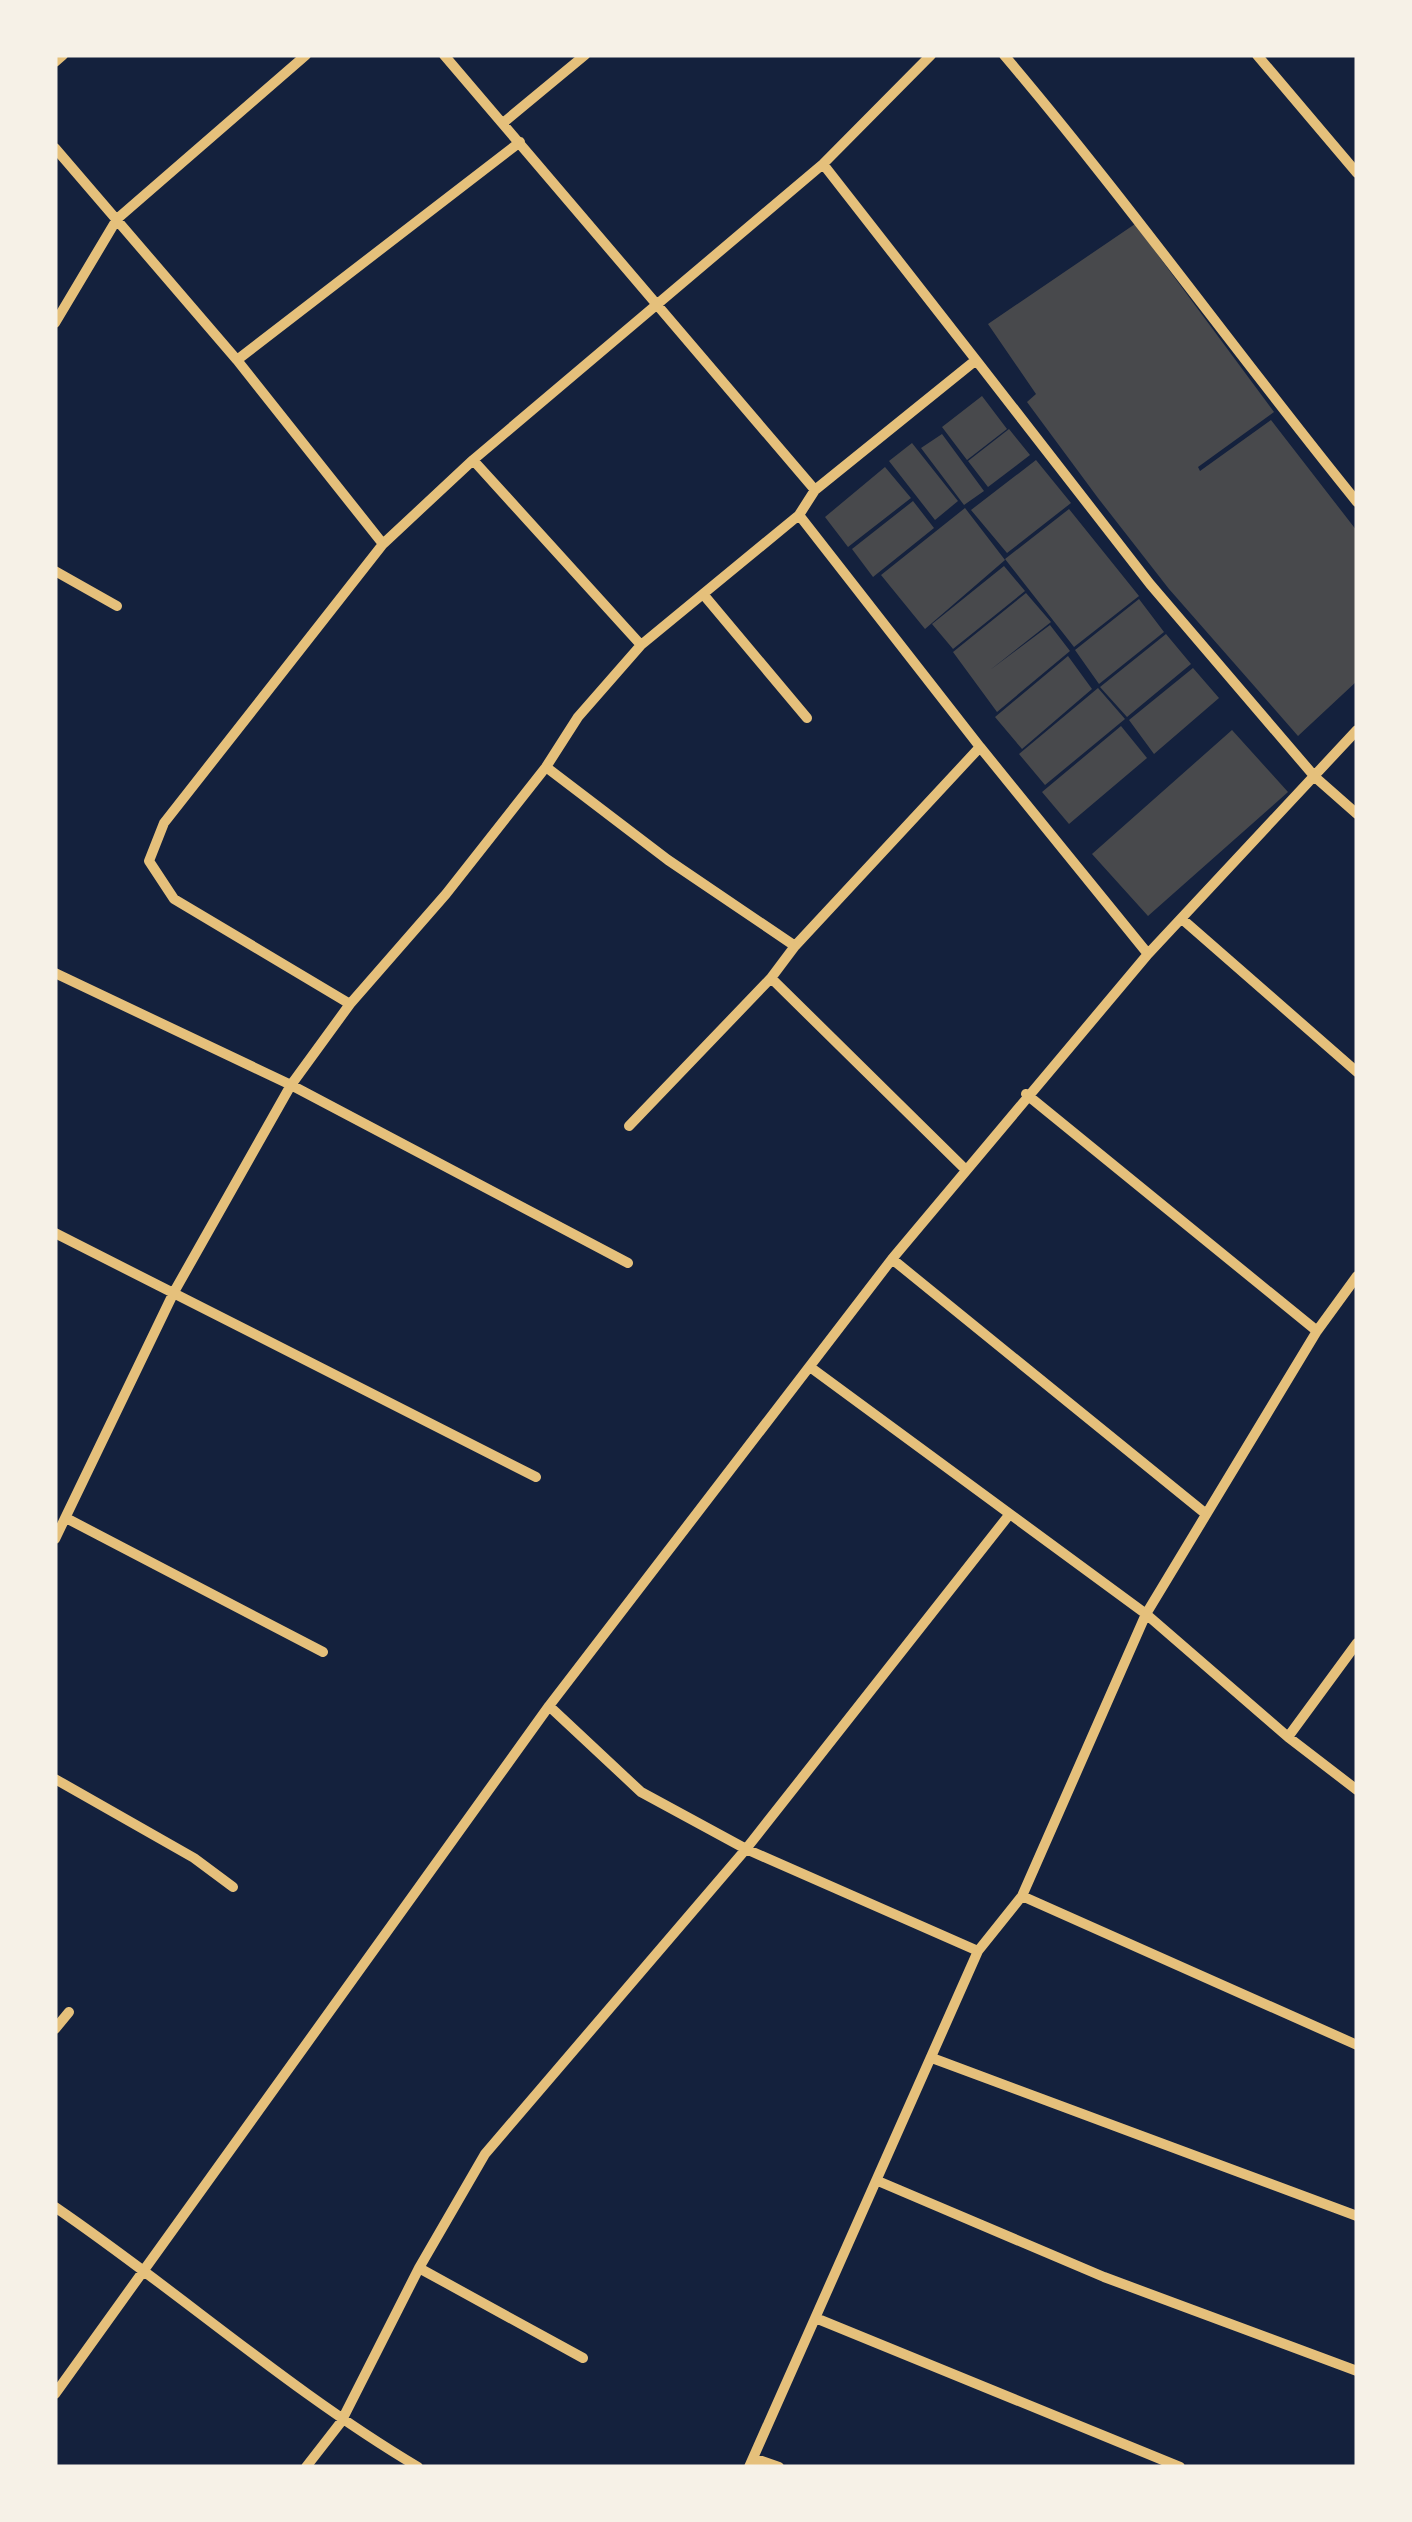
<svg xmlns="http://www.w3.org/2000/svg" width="1412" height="2522" font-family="Arial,sans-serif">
<rect width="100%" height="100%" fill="#14213d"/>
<path fill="#48494c" d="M1135 224 1274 412 1198 467 1200 471 1271 420 1357 531V681L1298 736 1169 589 1098 498 1027 402 1036 394 988 324Z
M982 396 1007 429 967 460 942 427Z
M1009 429 1030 455 988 487 968 461Z
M942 434 984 491 964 505 921 448Z
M912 443 958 501 935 520 889 461Z
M1036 460 1071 503 1007 553 971 510Z
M885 467 911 498 848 547 825 517Z
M913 501 934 528 873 577 852 549Z
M965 508 1005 560 925 629 881 575Z
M1069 509 1139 596 1074 647 1005 559Z
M1004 566 1025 591 953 649 932 624Z
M1026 593 1051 622 990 670 1050 625 1070 651 997 712 953 652Z
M1139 599 1164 632 1099 684 1075 650Z
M1166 634 1191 664 1127 717 1100 687Z
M1068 656 1092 689 1022 749 995 717Z
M1193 668 1219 698 1154 754 1129 720Z
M1098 688 1125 719 1045 785 1019 754Z
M1121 726 1147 758 1069 824 1042 792Z
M1232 730 1288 792 1148 916 1092 854Z"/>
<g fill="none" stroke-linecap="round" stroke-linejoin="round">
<path stroke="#e5c07b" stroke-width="10" d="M444 55 815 490 976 360 823 164
M1004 55C1127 200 1237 354 1357 502
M1257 55 1357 173
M55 62 63 55
M503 123 585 55
M55 148 237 360 383 544
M55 323 117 219 306 55
M237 360 520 142
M976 360 1150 584 1315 777 1357 814
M473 460 641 645
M55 571 117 606
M703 594 807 718
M980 747 1148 954
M546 767 668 860 795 946 980 747 799 515
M1182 919 1357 1072
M55 973 291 1085 628 1263
M771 978 966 1170
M350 1004 174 899 149 861 164 823 383 544 473 460 823 164 931 55
M1026 1094 1317 1331
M629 1126 771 978 795 946
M55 1233 536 1477
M892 1259 1206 1514
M810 1367 1146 1614 1288 1737 1357 1790
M66 1518 323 1652
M55 1539 174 1292 291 1085 350 1004 446 894 546 767 578 717 641 645 799 515 815 490
M549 1706 641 1792 746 1849 978 1951
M1288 1737 1357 1643
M55 1779 194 1858 233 1887
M1022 1896 1357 2045
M55 2029 69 2012
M932 2058 1357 2216
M878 2181 1104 2277 1357 2371
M55 2207C178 2291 290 2391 418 2467
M419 2268 583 2358
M818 2319 1180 2467
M55 2394 549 1706 892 1259 1148 954 1357 730
M753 2458 779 2467
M306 2467 341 2422 419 2268 485 2154 746 1849 1009 1515
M749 2467 978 1951 1022 1896 1146 1614 1317 1331 1357 1276"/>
</g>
<rect width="1412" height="2522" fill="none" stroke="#f6f1e7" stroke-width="115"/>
</svg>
